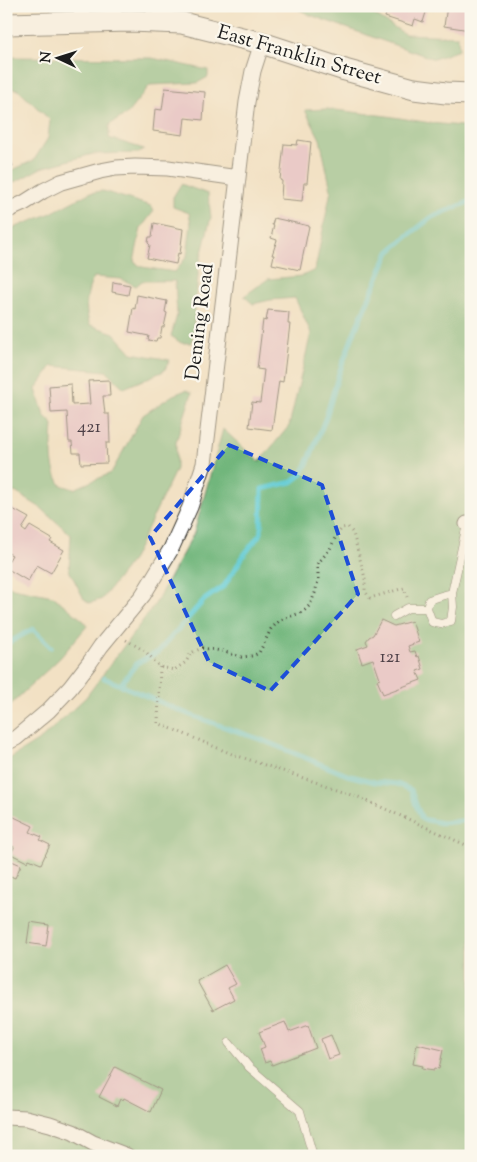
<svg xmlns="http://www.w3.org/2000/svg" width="477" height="1162" font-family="'Sorts Mill Goudy',serif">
<rect width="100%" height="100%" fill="#fbf7ec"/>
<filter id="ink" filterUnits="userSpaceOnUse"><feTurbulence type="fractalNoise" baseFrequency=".02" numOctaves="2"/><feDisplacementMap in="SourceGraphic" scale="10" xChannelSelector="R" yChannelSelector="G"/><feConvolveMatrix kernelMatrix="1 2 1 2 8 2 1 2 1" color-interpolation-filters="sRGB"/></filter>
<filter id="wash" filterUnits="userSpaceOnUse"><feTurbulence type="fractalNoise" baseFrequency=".0096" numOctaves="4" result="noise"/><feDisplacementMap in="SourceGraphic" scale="20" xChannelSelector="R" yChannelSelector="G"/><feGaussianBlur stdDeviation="1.12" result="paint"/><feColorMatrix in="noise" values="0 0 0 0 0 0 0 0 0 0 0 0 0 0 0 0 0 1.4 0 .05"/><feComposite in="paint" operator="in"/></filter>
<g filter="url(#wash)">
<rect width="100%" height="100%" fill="#f2e1c4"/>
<path fill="#71b67b" stroke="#46694c" d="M292 6H374L373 14 405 34 458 36 459 50 434 59 310 15Z
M6 57 152 58 208 70V77L197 83 150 85 127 114 109 125V138L144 149 139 153 93 154 41 168 19 180 6 185V173L34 160 48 138 50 120 17 89H6Z
M327 109 387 116 431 123 471 127V1086L470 1114 471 1115V1156H6V761L42 738 86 697 155 604 194 533 223 429 259 462 289 426 311 333 295 298 270 300 253 304 244 296 268 279 302 276 315 270 331 190 320 139 305 110Z
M181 184 208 194 211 217 199 265 192 343H181L171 336 177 315 175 281H142L136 286 121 279 94 277C86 291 84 310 90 325L114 333 132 353 170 360 164 371 124 388 106 371 52 366 36 389 44 415 53 424C52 444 49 468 61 485L74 489 111 473 143 415 173 395 186 390 192 393 176 442V469L133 559 102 599 90 603 84 599 69 570 71 535 41 508 15 492 6 496V231L49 214 89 193 103 191 151 206 154 211 141 228 134 262 142 267 175 272 187 256 191 224 189 213 173 207V197Z
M6 584 13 588 53 596 84 621 87 626 60 658 6 709Z"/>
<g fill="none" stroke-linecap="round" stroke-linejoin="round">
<path stroke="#5cc9d3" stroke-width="5" d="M6 640 10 642 33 629 51 647
M104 678 190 715 262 740 347 775 375 782 397 784 411 790 416 805 422 819 442 823 471 820
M121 684 137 663 158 652 204 600 224 586 244 555 261 533 262 489 292 482 301 475 308 462 326 417 339 373 354 333 389 252 405 238 432 217 471 201"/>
</g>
<g id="blocks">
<path fill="#e0aec9" d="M381 6H428L423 22 415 19 413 26 385 17 386 14 379 12Z
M447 6H471L470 30 444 26Z
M165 88 205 92 203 120 185 118 183 135 153 131 155 109 162 110Z
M298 140 311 142 307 183H304L302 201 281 199 282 181 280 180 284 144 297 145Z
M6 148 13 166 6 169Z
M274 218 309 226 300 270 272 264 274 255H272L277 240 271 238 274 225H272Z
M154 223 183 229 180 254 178 253 176 264 147 258 150 245 148 243 149 237H152Z
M113 282 130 285 128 295 112 292Z
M137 295 167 301 165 312 167 313 164 327H162L160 338H157L156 341 148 340 149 336 129 332 133 308 135 309Z
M268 310 289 312 288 324H290L283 382 279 381 272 430 249 427 252 402 260 403 264 370 257 369 263 320 266 321Z
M109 380 110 396H103L105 414H109L110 443H106L107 463 81 464 80 453H73L72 442H69L67 412 51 413 49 386 71 384 72 405 90 404 88 381Z
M11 508 29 518 22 529 26 532 30 526 52 539 50 542 64 550 51 573 37 565 28 581 6 568V565L12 555 6 552V516Z
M381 620 394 626 412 621 419 642 408 646 410 652 415 651 417 657 419 656 423 669 417 671 421 680 383 694 377 680 380 679 373 659 362 663 357 649 368 645 366 641 369 637 373 635Z
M12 816 33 826 30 832 42 837 40 840 50 845 41 864 29 859 27 862 11 854 14 847 6 844V820L10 822Z
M7 859 21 865 15 878 6 874V862Z
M30 922 49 925 46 946 27 943Z
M225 965 236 984 228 988 234 999 213 1010 197 981Z
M285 1022 289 1032 308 1025 316 1048 272 1065 270 1061 265 1063 260 1049 265 1047 259 1032Z
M331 1035 339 1055 328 1059 321 1039Z
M417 1044 443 1050 439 1069 435 1068 434 1070 422 1068 423 1066 413 1064Z
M115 1067 161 1090 151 1112 124 1098 123 1100 120 1099 117 1106 99 1097Z"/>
</g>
</g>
<g filter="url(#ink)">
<use href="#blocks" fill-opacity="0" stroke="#3c3a35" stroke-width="1"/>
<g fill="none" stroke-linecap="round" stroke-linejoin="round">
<defs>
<path id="lane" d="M452 593 441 596 429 600 427 608 432 622 441 624 451 621 453 607 452 593 467 524
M394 616 408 608H427
M229 1043 249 1067 300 1111 313 1156"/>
<path id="street" d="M6 211 24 203 43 191 61 182 100 171 116 168 135 167 168 168 238 178
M467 524 471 525
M6 743 16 738 48 711 70 688 90 662 101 646 143 595 171 549 190 507 204 464 247 102 253 71 262 43
M6 1117 26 1118 50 1124 73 1132 93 1143 127 1156"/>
<path id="secondary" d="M6 24 130 21 182 23 262 43 345 70 414 89 446 93 471 94"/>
</defs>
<use href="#lane" stroke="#3c3a35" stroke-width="9"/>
<use href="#street" stroke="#3c3a35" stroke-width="17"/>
<use href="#secondary" stroke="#3c3a35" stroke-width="23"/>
<path stroke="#3c3a35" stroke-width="3" stroke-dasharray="1 4" stroke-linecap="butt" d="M126 640 145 651 160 667 174 670 186 662 191 653 202 648 222 651 241 657 252 656 259 653 271 629 280 620 303 612 310 605 315 593 318 581V563L330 549 336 536 342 528 348 527 353 533 365 578V591L370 598 404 588 407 597
M160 667 158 723 232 754 354 795 466 845 471 849"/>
<use href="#lane" stroke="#fff" stroke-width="8"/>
<use href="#street" stroke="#fff" stroke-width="15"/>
<use href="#secondary" stroke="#fff" stroke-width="21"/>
</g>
</g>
<path d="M0 0H477V1162H0ZM229 445 322 485 358 594 270 691 209 662 150 537Z" fill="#f2e1c4" fill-opacity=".55" fill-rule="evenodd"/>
<path fill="none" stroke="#1d4ed8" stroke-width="4" stroke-dasharray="10 6" stroke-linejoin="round" d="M229 445 322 485 358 594 270 691 209 662 150 537Z"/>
<g text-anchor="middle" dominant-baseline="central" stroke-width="4.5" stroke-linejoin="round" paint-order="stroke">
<g font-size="18" fill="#4d4047">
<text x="89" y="428">421</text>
<text x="390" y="658">121</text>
</g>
<g font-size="20" fill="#1c1c1c" stroke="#fbf7ec">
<text transform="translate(299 56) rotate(16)">East Franklin Street</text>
<text transform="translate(201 322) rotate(-83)">Deming Road</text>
</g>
</g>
<rect width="477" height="1162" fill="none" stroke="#fbf7ec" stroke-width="25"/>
<g transform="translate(58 58) rotate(274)" stroke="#fbf7ec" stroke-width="4" paint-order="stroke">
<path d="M0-4L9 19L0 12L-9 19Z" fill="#1c1c1c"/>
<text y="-8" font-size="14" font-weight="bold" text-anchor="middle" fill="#1c1c1c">N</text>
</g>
</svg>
